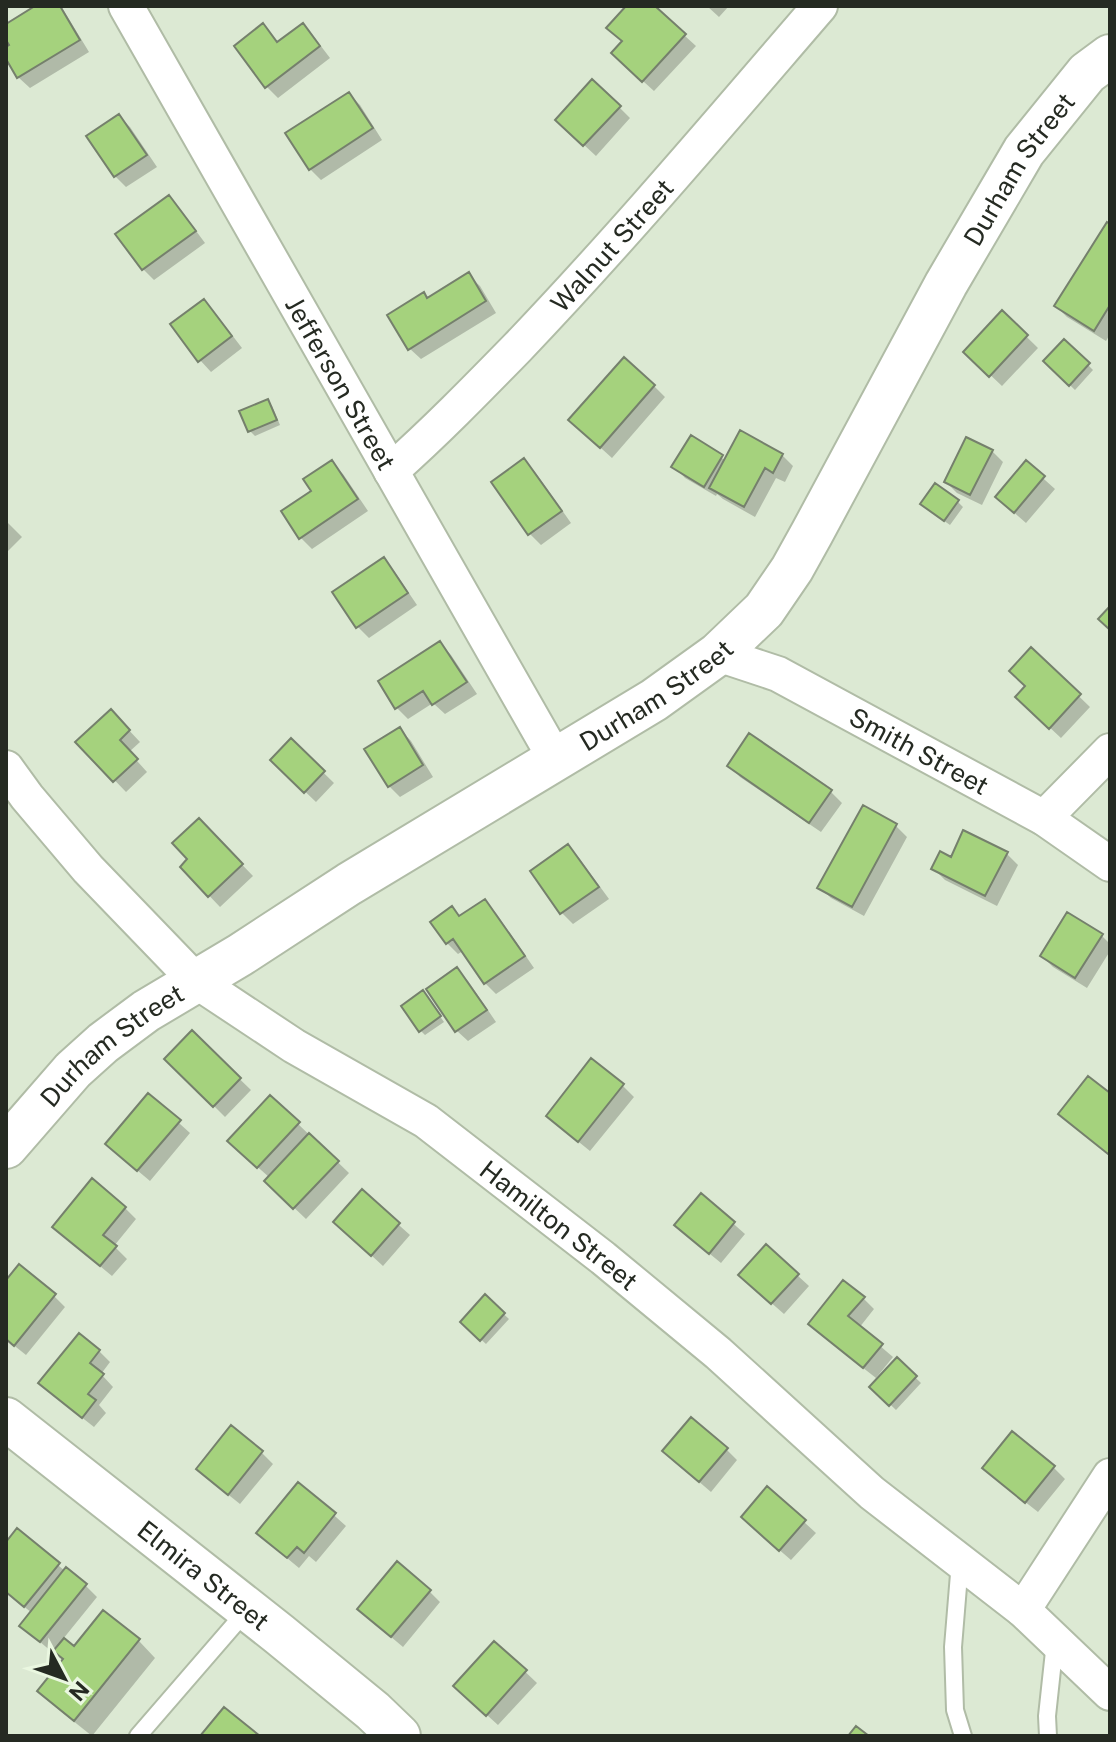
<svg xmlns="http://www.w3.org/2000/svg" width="1116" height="1742" font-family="'Public Sans',sans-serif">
<rect width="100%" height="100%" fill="#dce9d3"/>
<path fill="#0003" d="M39 6H61L89 52 30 88 18 77 6 55V49L12 46 6 36V26Z
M629 6H652L696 46 654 91 624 64V42Z
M707 6H729L719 17Z
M303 25 314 37 330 58 278 98 267 87 237 46 263 26 279 43Z
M349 94 360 105 382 140 321 180 310 169Z
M619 107 630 118 596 156 569 131Z
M119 116 130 127 157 167 126 187 115 176Z
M168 197 179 208 205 243 154 280 143 269 118 234Z
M1110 226V334L1106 341 1067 317 1056 306Z
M468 275 480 286 496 313 421 359 409 348 424 294 428 299Z
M204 302 215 313 242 348 211 372 200 360Z
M1002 313 1038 348 1002 386 966 352Z
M1064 341 1093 370 1075 390 1045 361Z
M654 386 665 397 612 458 582 431Z
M267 401 272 406 280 425 255 436 250 431Z
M692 438 726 461 782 455 793 466 785 482 776 478 755 517 723 499 717 494 716 496 685 478 674 466Z
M992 451 1003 462 982 505 957 493 946 482Z
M524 461 535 472 571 523 541 545 530 534Z
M332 463 343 474 368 511 312 549 300 537 314 492Z
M1026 463 1055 489 1026 523 1009 508Z
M958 502 963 507 950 525 927 509Z
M6 521 22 537 6 553Z
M383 560 394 571 417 605 369 638 358 627Z
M440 643 451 655 477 694 445 714 433 703 408 719 397 708 380 682Z
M1031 650 1090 707 1061 738 1017 697 1027 686Z
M111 711 140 742 129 752 147 772 126 792 78 742Z
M400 729 411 741 433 777 400 797 389 786Z
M291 741 334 783 316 802 272 760Z
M729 765 831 792 842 803 821 832 740 777Z
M199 820 253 876 220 907 182 867 190 860Z
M896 826 907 837 864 916 831 898 819 887Z
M568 846 579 858 609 899 573 924 562 913Z
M1007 854 1018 865 997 906 945 880 934 869 951 859Z
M485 902 496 913 534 968 496 994 485 983 463 951 458 954 447 943 452 909 461 918Z
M1102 936 1110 944V951L1087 988 1053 967 1042 956Z
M457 970 468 981 496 1022 468 1041 456 1030Z
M427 998 444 1022 425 1035 420 1030Z
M192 1033 251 1090 225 1117 167 1059Z
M623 1086 634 1097 590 1151 559 1126Z
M149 1096 190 1133 150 1181 119 1155Z
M270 1097 349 1173 306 1219 266 1181 270 1178 241 1152Z
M362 1192 410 1235 383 1266 347 1233Z
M702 1196 745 1234 721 1263 688 1236Z
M125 1208 136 1219 114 1246 127 1259 112 1276 66 1238Z
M797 1275 809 1286 784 1314 752 1286Z
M6 1283 54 1296 65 1307 26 1355 6 1339Z
M485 1297 509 1319 486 1344 462 1322Z
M863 1298 874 1309 859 1328 893 1357 876 1378 821 1335Z
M99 1351 110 1362 101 1374 113 1387 99 1405 106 1413 94 1427 52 1394Z
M897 1360 921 1383 896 1410 872 1387Z
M726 1449 737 1460 711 1492 676 1462Z
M262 1453 273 1464 240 1504 210 1480Z
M1054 1468 1065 1479 1038 1512 996 1479Z
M299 1484 346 1526 316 1562 309 1556 299 1568 270 1544Z
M768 1489 816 1533 791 1560 754 1528Z
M17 1531 65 1571 86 1586 97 1597 63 1639 74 1648 103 1613 139 1641 155 1658 92 1736 57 1708 40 1691 65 1660 54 1650 52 1652 33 1636 32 1613 6 1592V1545Z
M429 1591 440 1602 403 1647 371 1620Z
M495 1643 537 1683 498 1725 467 1697Z"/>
<path fill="#a5d27d" stroke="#75806c" stroke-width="2" d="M35 6H60L80 40 17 78 6 59V47L9 45 6 40V24Z
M626 6H655L686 34 642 82 611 53 622 41 606 28Z
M263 23 277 42 303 23 320 46 265 88 234 46Z
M592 79 621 106 583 146 555 120Z
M349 92 373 128 309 170 285 133Z
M119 114 147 155 114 177 86 136Z
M169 195 196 231 142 270 115 234Z
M1107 222 1110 224V305L1094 331 1054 306Z
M469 272 486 301 408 350 387 315 424 292 427 298Z
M204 299 232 336 198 362 170 324Z
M1002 310 1028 335 989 377 963 352Z
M1064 339 1090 363 1069 386 1043 361Z
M624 357 655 385 600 448 568 420Z
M268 399 277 420 248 432 239 411Z
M740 430 783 454 773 473 765 468 744 507 709 488Z
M691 435 723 455 704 487 671 467Z
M966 437 993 450 970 495 944 482Z
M524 458 562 511 528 535 491 482Z
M332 460 358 499 299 539 281 511 311 491 303 479Z
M1026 460 1045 476 1014 513 995 497Z
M935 483 959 500 944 521 920 504Z
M384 557 408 593 356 628 332 592Z
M1110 606V630L1098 619Z
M440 641 467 682 432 705 423 691 395 709 378 681Z
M1031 647 1081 694 1049 729 1015 697 1025 686 1009 671Z
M111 709 130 730 120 740 138 759 113 782 75 742Z
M400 727 423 765 388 787 364 749Z
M749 733 832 790 809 823 727 766Z
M291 738 325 771 304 793 270 760Z
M863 805 897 824 852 907 817 888Z
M199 818 243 864 208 897 180 867 187 859 172 843Z
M963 830 1008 852 985 896 931 869 940 851 951 857Z
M568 844 599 887 560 914 530 871Z
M485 899 525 956 484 984 453 939 446 944 430 922 452 906 459 916Z
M1067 912 1103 934 1075 978 1040 956Z
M457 967 487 1010 455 1032 426 989Z
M423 990 441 1016 419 1032 401 1006Z
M192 1030 241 1078 213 1107 164 1059Z
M591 1058 624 1084 578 1142 546 1116Z
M1088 1076 1110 1093V1152L1108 1154 1058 1114Z
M148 1093 181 1120 137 1171 105 1144Z
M270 1095 300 1122 257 1168 227 1141Z
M309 1133 339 1161 293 1209 264 1181Z
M92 1178 126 1207 103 1235 117 1246 100 1266 52 1227Z
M362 1189 400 1223 371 1256 333 1222Z
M701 1193 735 1222 709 1254 674 1225Z
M766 1244 799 1274 771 1304 738 1275Z
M19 1264 56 1294 14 1346 6 1339V1280Z
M843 1280 865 1297 848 1316 883 1344 863 1368 808 1324Z
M485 1294 505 1313 480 1341 460 1322Z
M79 1333 100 1350 90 1363 104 1374 88 1394 96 1400 82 1418 38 1383Z
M897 1357 917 1376 889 1406 869 1387Z
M691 1417 728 1448 699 1482 662 1451Z
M231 1425 263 1451 228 1495 196 1469Z
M1012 1431 1055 1466 1025 1503 982 1468Z
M298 1482 336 1513 304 1553 297 1547 287 1558 256 1533Z
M767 1486 806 1520 779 1551 741 1517Z
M17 1528 60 1563 24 1607 6 1592V1542Z
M397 1561 431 1590 391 1637 357 1609Z
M66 1567 87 1584 40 1642 19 1626Z
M103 1610 140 1639 74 1721 37 1691 63 1659 53 1651 64 1638 74 1646Z
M494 1641 527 1670 486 1716 453 1686Z
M224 1707 260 1736H200Z
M856 1726 869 1736H848Z"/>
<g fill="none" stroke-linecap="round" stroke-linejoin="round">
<defs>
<path id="service" d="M960 1562 953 1647 955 1710 963 1736
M138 1736 247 1610
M1048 1736 1047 1716 1055 1642"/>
<g id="minor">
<path id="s1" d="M126 6 556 760"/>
<path id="s2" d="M391 471C435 432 476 390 517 348 622 238 720 122 820 6"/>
<path id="s3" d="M718 654 778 674 1044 818 1110 864"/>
<path id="s4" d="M6 768 27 797 88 869 196 981 294 1046 426 1121 603 1258 718 1353 872 1493 1023 1610 1110 1693"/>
<path d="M1044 818 1110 751"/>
<path d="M1023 1610 1110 1476"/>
</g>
<g id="tertiary">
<path id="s5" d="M6 1147 73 1070 103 1043 146 1011 240 955 349 884 654 700 718 654 764 610 792 569 812 533 946 284 1024 151 1087 73 1110 56"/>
<path id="s6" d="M6 1419 279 1634 373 1711 399 1736"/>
</g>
</defs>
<use href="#service" stroke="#b0bca6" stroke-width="20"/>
<use href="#minor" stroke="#b0bca6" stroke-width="38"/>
<use href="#tertiary" stroke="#b0bca6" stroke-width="46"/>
<use href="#service" stroke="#fff" stroke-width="16"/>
<use href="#minor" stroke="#fff" stroke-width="34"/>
<use href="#tertiary" stroke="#fff" stroke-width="42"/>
</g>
<g text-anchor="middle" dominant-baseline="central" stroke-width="6" stroke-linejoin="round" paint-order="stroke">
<g font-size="26" fill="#252a22" stroke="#eaf7e0">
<text stroke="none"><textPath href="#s5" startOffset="1444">Durham Street</textPath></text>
<text stroke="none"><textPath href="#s2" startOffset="316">Walnut Street</textPath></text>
<text stroke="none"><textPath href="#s1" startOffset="434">Jefferson Street</textPath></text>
<text stroke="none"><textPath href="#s5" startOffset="796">Durham Street</textPath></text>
<text stroke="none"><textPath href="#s3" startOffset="224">Smith Street</textPath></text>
<text stroke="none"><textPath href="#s5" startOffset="148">Durham Street</textPath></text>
<text stroke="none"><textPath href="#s4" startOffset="724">Hamilton Street</textPath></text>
<text stroke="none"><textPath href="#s6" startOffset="252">Elmira Street</textPath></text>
</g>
</g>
<rect width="1116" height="1742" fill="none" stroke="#252a22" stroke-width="16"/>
<g transform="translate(64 1678) rotate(131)" stroke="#eaf7e0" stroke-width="6" paint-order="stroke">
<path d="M0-6L14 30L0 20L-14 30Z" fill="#252a22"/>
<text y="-12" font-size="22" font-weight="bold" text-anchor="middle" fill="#252a22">N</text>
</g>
</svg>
